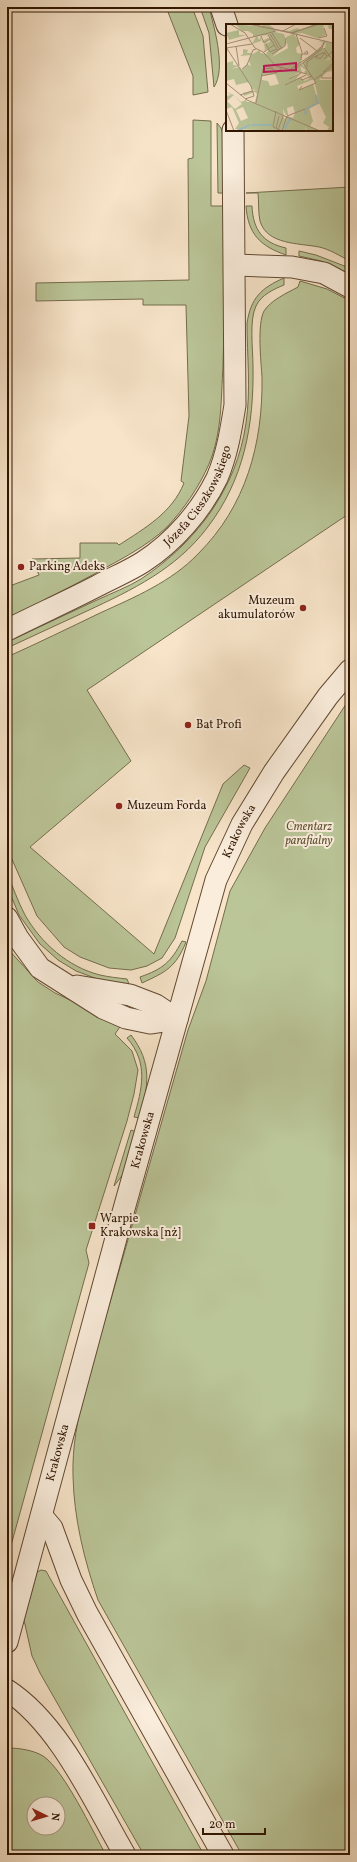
<svg xmlns="http://www.w3.org/2000/svg" width="357" height="1862" font-family="Vollkorn,serif">
<rect width="100%" height="100%" fill="#f7e4c9"/>
<filter id="stains"><feTurbulence type="fractalNoise" baseFrequency=".005" numOctaves="4"/><feColorMatrix values="0 0 0 0 .2 0 0 0 0 .09 0 0 0 0 .02 0 0 0 .5 -.17"/></filter>
<radialGradient id="worn" r=".72"><stop offset=".6" stop-color="#630" stop-opacity="0"/><stop offset="1" stop-color="#630" stop-opacity=".3"/></radialGradient>
<path fill="#bac598" stroke="#756d4c" fill-rule="evenodd" d="M166 7H192L203 36 208 92 193 95V76Z
M200 7H207L210 11C215 31 226 69 214 87L209 33Z
M193 120 211 121V206H224C224 259 225 313 223 366 221 399 222 433 209 464 199 487 184 509 167 527 146 547 121 559 96 573 67 589 37 604 7 618V587L39 575 32 559 80 558V543H117L119 545C145 528 172 513 184 483L181 481 189 416 186 305H143V299L36 301V283L189 280 188 159 193 158Z
M217 123 221 128 224 137V193H218Z
M350 187V261C340 256 329 249 319 247 299 243 267 245 260 221 258 212 259 202 258 193H246Z
M246 206H252C253 230 263 243 286 248V255C260 246 248 234 246 206Z
M299 251 316 255 347 267 350 268V274L321 261 299 256Z
M284 278V285C274 289 261 295 256 306 249 320 253 350 253 366 254 425 244 480 207 528 176 569 132 590 87 611 60 623 34 636 7 648V642C37 628 67 614 97 600 112 593 128 587 141 579 196 543 237 488 246 423 251 390 247 355 247 323 251 298 261 288 284 278Z
M300 281 327 289 350 301V513L87 690 131 761 30 847 154 954 223 784 244 765 250 768 205 847 175 938 162 958 147 966 131 970 109 968 80 957 64 947 37 916 7 848V657C38 643 69 628 100 613 135 597 171 582 198 554 246 506 263 444 262 377 261 362 257 324 264 311 271 300 287 293 298 287Z
M350 698V1855H242L98 1600C84 1559 74 1519 73 1476 71 1420 96 1352 111 1299 137 1209 162 1120 188 1030L206 981 230 891 265 828Z
M7 873C13 887 18 902 25 915 41 943 68 967 100 975 109 977 118 978 127 979L129 984 100 980 76 971 58 960 40 944 19 915 7 886Z
M182 941 186 942C176 967 166 972 142 983L140 977C163 969 171 962 182 941Z
M7 948 38 982 55 993 122 1024 115 1034 132 1051 138 1070 134 1094 127 1121 86 1250 89 1263 7 1560Z
M131 1035C153 1064 148 1085 140 1118L134 1117C142 1089 149 1063 127 1038Z
M131 1130 136 1132 124 1173 114 1186Z
M41 1570 46 1571 204 1855H144L40 1673 32 1656 24 1620 37 1572Z
M7 1748C19 1748 33 1750 43 1756 64 1770 92 1830 106 1855H7ZM34 1804H58V1828H34Z"/>
<g fill="none" stroke-linecap="round" stroke-linejoin="round">
<defs>
<g id="minor">
<path d="M221 7 227 25"/>
<path d="M235 265 292 267 324 273 350 287"/>
<path id="s1" d="M7 630C37 615 68 601 97 586 112 578 129 571 143 562 174 542 201 511 217 478 227 455 231 430 235 405L233 130"/>
<path d="M7 918 18 938 40 968 103 1008 126 1018 150 1023 177 1019"/>
<path d="M77 986 130 995 156 1005 177 1019"/>
<path d="M42 1516 52 1528 71 1580 87 1613 223 1855"/>
<path id="s2" d="M7 1642 122 1216 216 880 242 824 274 772 328 696 350 670"/>
<path d="M7 1690C60 1724 94 1802 125 1855"/>
</g>
</defs>
<use href="#minor" stroke="#624932" stroke-width="23"/>
<use href="#minor" stroke="#faeddc" stroke-width="21"/>
</g>
<g fill="#8f2418" stroke="#faeddc" stroke-width="1.5">
<circle cx="21" cy="567" r="4"/>
<circle cx="303" cy="608" r="4"/>
<circle cx="188" cy="725" r="4"/>
<circle cx="119" cy="806" r="4"/>
<rect x="88" y="1222" width="8" height="8" rx="2"/>
</g>
<g text-anchor="middle" dominant-baseline="central" stroke-width="4" stroke-linejoin="round" paint-order="stroke">
<g font-size="12" fill="#301500" stroke="#faeddc">
<text stroke="none"><textPath href="#s1" startOffset="240">Józefa Cieszkowskiego</textPath></text>
<text stroke="none"><textPath href="#s2" startOffset="844">Krakowska</textPath></text>
<text stroke="none"><textPath href="#s2" startOffset="520">Krakowska</textPath></text>
<text stroke="none"><textPath href="#s2" startOffset="196">Krakowska</textPath></text>
</g>
<g font-size="12" fill="#301500" stroke="#faeddc" text-anchor="start">
<text x="29" y="567">Parking Adeks</text>
<text x="295" y="601" text-anchor="end">Muzeum<tspan x="295" dy="14">akumulatorów</tspan></text>
<text x="196" y="725">Bat Profi</text>
<text x="127" y="806">Muzeum Forda</text>
<text x="100" y="1219">Warpie<tspan x="100" dy="14">Krakowska [nż]</tspan></text>
</g>
<g font-size="12" font-style="italic" fill="#605335" stroke="#faeddc">
<text x="309" y="827">Cmentarz<tspan x="309" dy="14">parafialny</tspan></text>
</g>
</g>
<g transform="translate(226 24)">
<rect width="107" height="107" fill="#f7e4c9"/>
<path d="M9 0 36 3 37 0 54 1H43L48 4H43L53 6H49V8L58 10 61 19 46 33 62 24 60 13 67 10 55 6 63 7 71 4 75 6 88 0H97L98 3 107 0V5H103L102 2 97 3 100 11 91 14 76 9 68 10 74 20 70 24 71 29 76 30 75 39 72 42 76 40 79 44 77 38 94 23V25L96 23 99 25 100 18 97 22 98 18 92 22 97 18H92L95 17 107 19V34L106 33 103 34 99 37 106 34 107 47 101 48 93 56H107L106 107H101L103 103 97 99 100 93 93 79 88 55 71 62 73 66 87 60 92 78 83 83 87 97 84 102 93 107H81L79 102 80 107H57V104L56 107 9 105 13 99 6 83 0 85V72L5 71 0 68 8 71 15 78 20 76 21 78H29L31 70 29 68 18 72 17 69 30 66 26 65 23 58 10 61 8 55 0 57V39L7 37V41L13 42 5 45 14 43 16 46 21 40 25 42 23 37 25 31 14 32 17 30V25L22 26 21 29H25V31L34 26V29L40 30 45 23 37 27 39 25 38 20 44 18 43 15 39 19 36 17 42 14 44 15 43 11 31 12 33 16 35 13V17L26 20 30 13H27V10L22 7H16ZM74 42 80 46 78 48 84 54 79 57 74 54 70 55 74 50 63 55 73 48H76ZM49 50 53 60 44 62 42 57 36 56V52ZM8 71 16 80 9 85 1 77ZM67 82 69 89 67 94 61 92 58 95 57 85 60 91H62L61 84ZM17 83 22 94 15 97 10 86ZM13 6V11H20L3 16 0 9Z" fill="#bac598" fill-rule="evenodd"/>
<path fill="none" stroke="#9ebebc" stroke-width="2" d="M79 91 80 85 92 79 90 71M25 101H46M59 105 63 96H66M11 107 24 101"/>
<path fill="none" stroke="#a79179" stroke-width="1" d="M4 0 19 9 29 24 37 28 50 42 81 50M22 0 65 9 93 0M25 0 66 9 92 0M57 7 70 0M46 9 56 25M65 9 107 19M44 10 54 26M70 10 76 28 75 36M42 11 52 27M35 12 38 19 44 15M74 14 91 27M92 14 101 12 98 4M0 20 50 7M40 20 44 28 51 25M10 22 13 42M0 23 25 62 28 72 19 75M0 24 26 20M98 24 107 37M38 28 48 21M99 28 90 32 94 35 99 29 101 32M46 30 59 22 60 14M76 31 81 27 82 30H78M98 35 106 28 107 23M81 43V38L89 32 91 35M16 45 21 41 27 26 30 25M65 45 93 26 99 17M67 46 95 26 99 17M97 48 106 40M95 51 96 54H107M35 52 50 49 56 44M74 53 76 56 86 52M63 55 75 49M88 56 107 42M0 59 21 76 94 107M59 61 80 51M76 62 73 66 90 59 77 39M14 71 26 67M30 79 37 45 46 44 50 49M0 86 8 107M50 87 47 103 56 107M61 92 79 85M50 104 53 92M52 106 57 92M56 107 61 92"/>
<path fill="#c2185b" fill-opacity="0.15" stroke="#c2185b" stroke-width="2" d="M70 39V46L38 48V42Z"/>
<rect width="107" height="107" fill="none" stroke="#301500" stroke-width="2"/>
</g>
<rect width="357" height="1862" fill="none" stroke="#f7e4c9" stroke-width="24"/>
<rect x="8" y="8" width="341" height="1846" fill="none" stroke="#301500" stroke-width="2"/>
<rect x="12" y="12" width="333" height="1838" fill="none" stroke="#301500"/>
<g transform="translate(46 1816) rotate(95)"><circle r="19" fill="#faeddc" stroke="#a99784"/>
<path d="M0-3L7 15L0 10L-7 15Z" fill="#8f2418"/>
<text y="-6" font-size="11" font-weight="bold" text-anchor="middle" fill="#301500">N</text>
</g>
<path d="M203 1828v6h62v-6" fill="none" stroke="#301500" stroke-width="2"/>
<text x="209" y="1828" font-size="12" fill="#301500" stroke="#faeddc" stroke-width="3" paint-order="stroke">20 m</text>
<rect width="100%" height="100%" filter="url(#stains)"/>
<rect width="100%" height="100%" fill="url(#worn)"/>
</svg>
